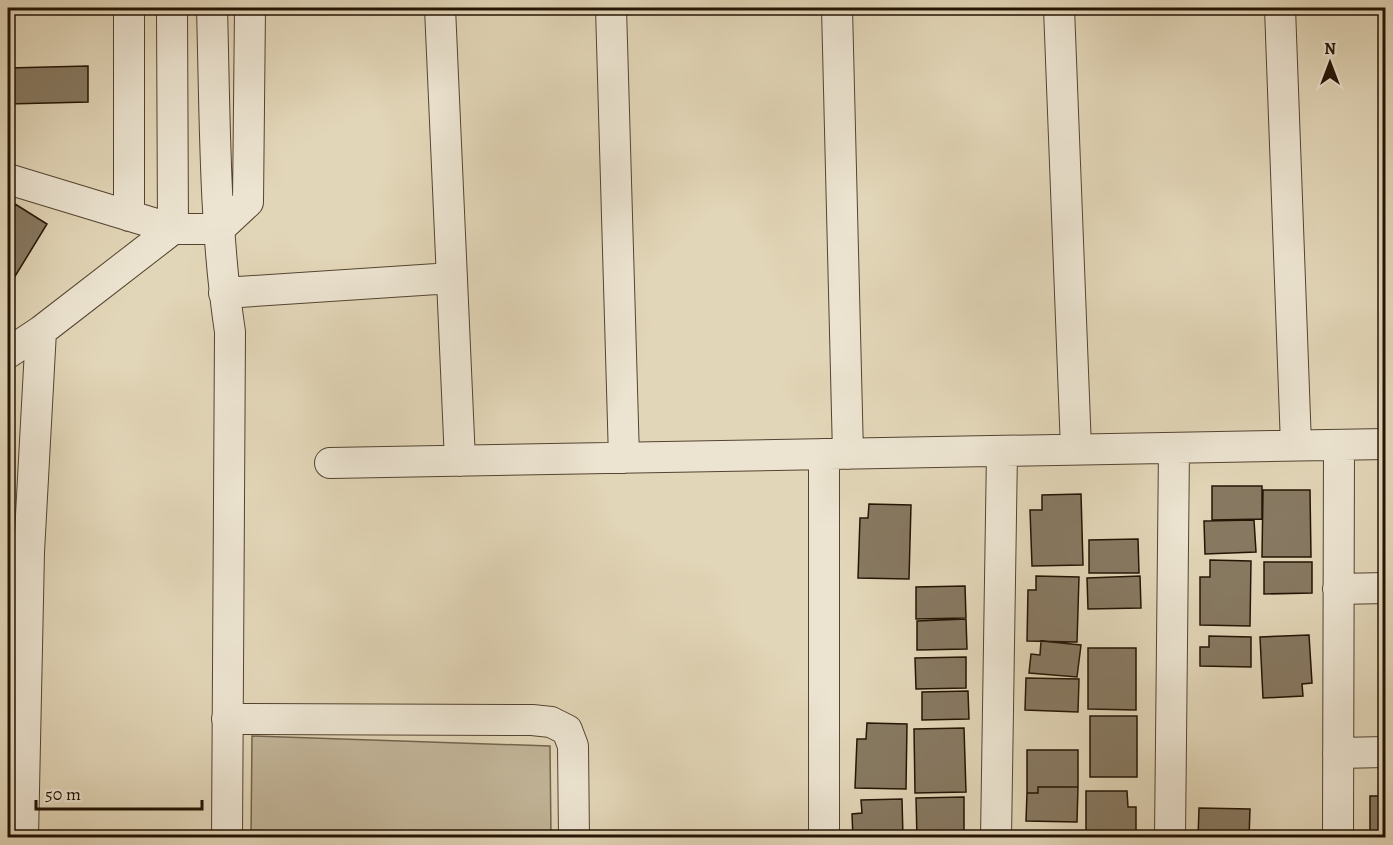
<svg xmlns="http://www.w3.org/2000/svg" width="1393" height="845" font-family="Alegreya,serif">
<rect width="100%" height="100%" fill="#e2d6b8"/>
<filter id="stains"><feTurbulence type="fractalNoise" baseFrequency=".00333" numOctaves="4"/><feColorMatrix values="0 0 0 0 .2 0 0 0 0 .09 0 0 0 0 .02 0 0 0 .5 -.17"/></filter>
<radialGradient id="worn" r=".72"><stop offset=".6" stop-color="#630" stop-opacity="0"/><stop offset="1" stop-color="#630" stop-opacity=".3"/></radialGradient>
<path fill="#c2b599" stroke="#73644e" stroke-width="1.5" d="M252 736 550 746 551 837H251Z"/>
<path fill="#877962" stroke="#241404" stroke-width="1.5" d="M88 66V102L8 104V68Z
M15 204 47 224 14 278 8 274V216Z
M1212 486H1262V519L1212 520Z
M1263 490H1310L1311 557H1262Z
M1081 494 1083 565 1032 566 1030 510H1042V495Z
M869 504 911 505 909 579 858 578 860 518H868Z
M1254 520 1256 552 1205 554 1204 521Z
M1138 539 1139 573H1089V540Z
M1210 560 1251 561 1250 626 1200 625V577H1210Z
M1264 562H1312V593L1264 594Z
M1036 576 1079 577 1077 642 1027 641 1028 590H1036Z
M1140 576 1141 608 1088 609 1087 578Z
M965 586 966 618 916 619V587Z
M966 619 967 649 917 650V621Z
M1309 635 1312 683 1302 684 1303 696 1263 698 1260 637Z
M1209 636 1251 637V667L1200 666V647H1209Z
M1041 641 1081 645 1077 677 1029 673 1031 654 1040 655Z
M1088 648H1136V710L1088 709Z
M966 657V688L916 689 915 658Z
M1026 678 1079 679 1078 712 1025 710Z
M968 691 969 719 922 720V692Z
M1090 716H1137V777H1090Z
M867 723 907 724 906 789 855 788 857 739H866Z
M964 728 966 792 915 793 914 729Z
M1027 750H1078V787H1038V793H1027Z
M1038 787H1078L1077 822 1026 821 1027 793H1038Z
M1086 791H1127L1128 807H1136V838H1086Z
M1370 796H1386V838H1370Z
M964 797V838H917L916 798Z
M902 799 903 838H853L852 814 862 813 861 800Z
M1199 808 1250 809 1249 838H1198Z"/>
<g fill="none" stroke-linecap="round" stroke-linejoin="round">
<defs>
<path id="minor" d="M129 8V216
M172 8 173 229
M212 8C215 116 214 225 230 332L227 838
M440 8 460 461
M611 8 624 458
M837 8 848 454
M1059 8 1076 449
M1280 8 1296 445
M8 179 173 229H219L248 202 250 8
M224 293 452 278
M8 353 41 331 173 229
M824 454V838
M330 463 1386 444
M1338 589 1386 588
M227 719 532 720 551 722 567 730 573 746 574 838
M1338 753 1386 752
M23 838 29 552 41 331
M996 838 1002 451
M1170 838 1174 448
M1338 838 1339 445"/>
</defs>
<use href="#minor" stroke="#544431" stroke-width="32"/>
<use href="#minor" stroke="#ece4d1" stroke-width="30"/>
</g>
<rect width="1393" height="845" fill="none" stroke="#e2d6b8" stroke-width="30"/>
<rect x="9" y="9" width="1375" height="827" fill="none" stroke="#241404" stroke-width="3"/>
<rect x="15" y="15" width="1363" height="815" fill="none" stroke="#241404" stroke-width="1.5"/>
<g transform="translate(1330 63)" stroke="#ece4d1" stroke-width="4.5" paint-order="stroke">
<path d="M0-4.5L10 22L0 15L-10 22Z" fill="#241404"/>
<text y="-9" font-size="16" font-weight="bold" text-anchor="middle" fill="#241404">N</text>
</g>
<path d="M36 800v9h166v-9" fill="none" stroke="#241404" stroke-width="3"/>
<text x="45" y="800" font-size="18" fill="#241404" stroke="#ece4d1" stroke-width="4.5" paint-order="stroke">50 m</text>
<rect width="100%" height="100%" filter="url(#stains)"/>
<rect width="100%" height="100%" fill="url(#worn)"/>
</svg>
